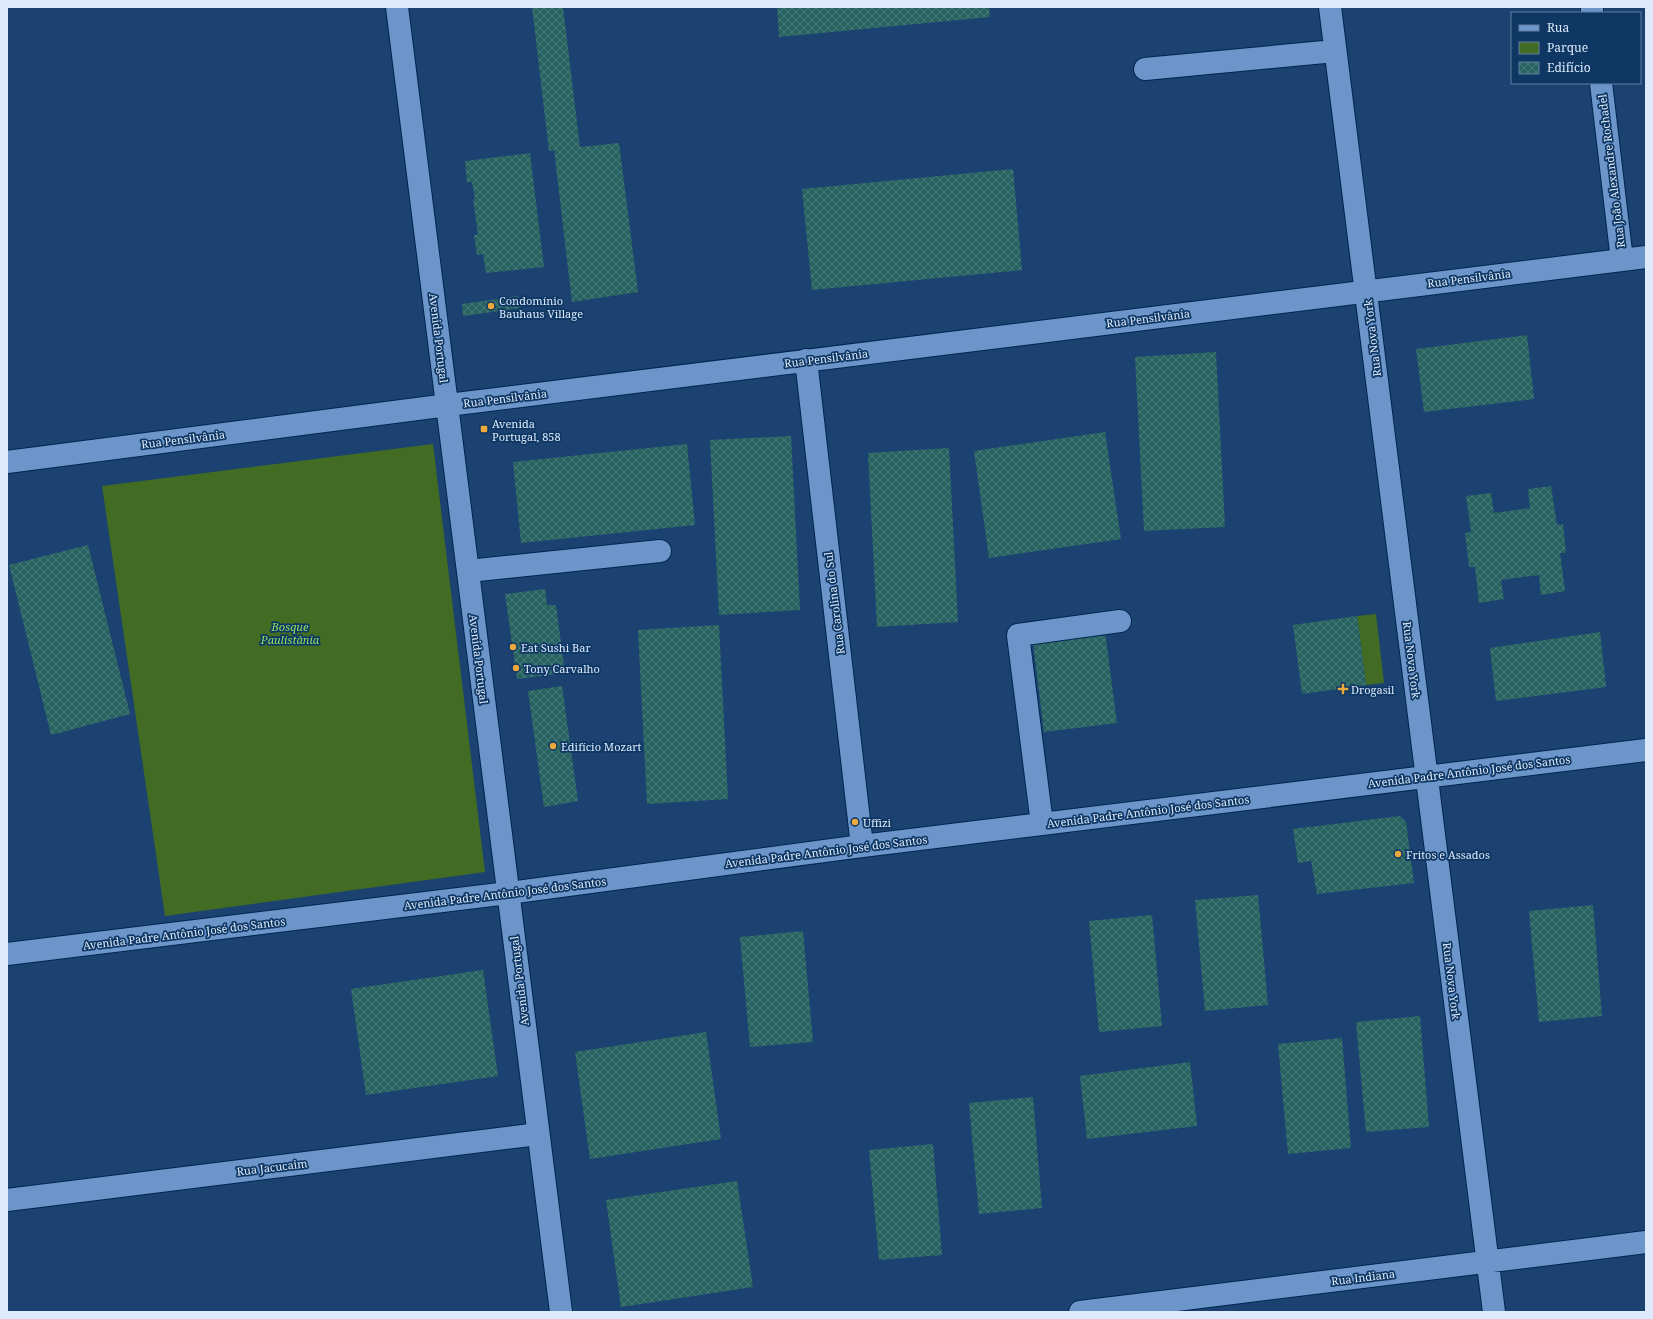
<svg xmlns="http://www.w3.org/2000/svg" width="1653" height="1319" font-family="'Noto Serif',serif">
<defs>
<pattern id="building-cross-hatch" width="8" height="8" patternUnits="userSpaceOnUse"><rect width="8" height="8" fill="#286362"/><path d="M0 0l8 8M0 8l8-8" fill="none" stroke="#477a79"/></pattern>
</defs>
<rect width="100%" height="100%" fill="#1b4270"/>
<path fill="#426c23" d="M433 444 485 872 165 916 102 486Z
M1376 614 1384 683 1366 685 1357 616Z"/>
<path fill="url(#building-cross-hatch)" d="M532 7H563L580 147 619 143 638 292 572 302 554 150 549 151Z
M777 7H989L990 17 779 37Z
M530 153 544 267 486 273 483 254 477 255 474 235H478L473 199H475L472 182H467L465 161Z
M1013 169 1022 270 812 290 802 189Z
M518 296 520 308 463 316 462 304Z
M1527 335 1534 399 1424 412 1416 349Z
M1216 352 1225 527 1144 531 1135 357Z
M1105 432 1121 539 989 558 974 451Z
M791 436 800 610 719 615 710 440Z
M687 444 695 525 521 543 513 462Z
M949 448 958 622 877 627 868 453Z
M1551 486 1557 525 1563 524 1566 553H1560L1565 591 1541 595 1539 575 1501 580 1504 599 1479 603 1475 567H1469L1465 533 1471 532 1466 496 1491 493 1494 513 1530 508 1528 489Z
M88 545 130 714 51 735 9 565Z
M545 589 547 605H556L565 673 517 679 505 594Z
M1357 616 1366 685 1302 694 1293 625Z
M719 625 728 799 647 804 638 630Z
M1105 632 1117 723 1044 732 1033 642Z
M1600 632 1606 687 1496 701 1490 648Z
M562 686 578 801 544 807 528 691Z
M1400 816 1406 822 1414 883 1317 894 1311 861 1298 863 1293 829Z
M1258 895 1268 1005 1205 1011 1195 900Z
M1593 905 1602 1016 1539 1022 1529 911Z
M1152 915 1162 1026 1099 1032 1089 921Z
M803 931 813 1042 750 1047 740 937Z
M483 970 498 1076 366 1095 351 989Z
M1420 1016 1429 1127 1366 1132 1356 1022Z
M706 1032 721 1139 590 1159 575 1052Z
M1342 1038 1351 1148 1288 1154 1278 1044Z
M1190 1062 1197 1126 1087 1139 1080 1076Z
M1033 1097 1042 1208 979 1214 969 1103Z
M933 1144 942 1255 879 1260 869 1150Z
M737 1181 753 1287 621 1307 606 1200Z"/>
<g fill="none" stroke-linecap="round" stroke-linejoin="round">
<defs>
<path id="minor" d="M397 7 561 1312
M1330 7 1494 1312
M1592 7V13
M1145 69 1335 51
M1601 83 1622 260
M806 360 862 846
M7 462 448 405 1646 257
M468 571 660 551
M1042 824 1018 635 1120 621
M7 954 508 893 862 846 1646 750
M7 1200 538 1134
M1080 1312 1646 1242"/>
</defs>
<use href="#minor" stroke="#002752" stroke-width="24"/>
<use href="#minor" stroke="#6c96ca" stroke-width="22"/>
</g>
<g fill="#eda83b" stroke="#0f3764" stroke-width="1.5">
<circle cx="491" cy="306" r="4"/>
<rect x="480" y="425" width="8" height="8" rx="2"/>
<circle cx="513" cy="647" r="4"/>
<circle cx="516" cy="668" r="4"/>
<path d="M1341 683h4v4h4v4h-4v4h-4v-4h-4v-4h4z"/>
<circle cx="553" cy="746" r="4"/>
<circle cx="855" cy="822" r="4"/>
<circle cx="1398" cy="854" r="4"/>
</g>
<g text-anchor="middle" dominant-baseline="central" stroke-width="3.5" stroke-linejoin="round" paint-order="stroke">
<g font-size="11" fill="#dceafb" stroke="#0f3764">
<text transform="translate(1611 171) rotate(-97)">Rua João Alexandre Rochadel</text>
<text transform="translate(1469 278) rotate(-7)">Rua Pensilvânia</text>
<text transform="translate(1148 318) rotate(-7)">Rua Pensilvânia</text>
<text transform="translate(439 338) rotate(83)">Avenida Portugal</text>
<text transform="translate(1372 338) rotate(-97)">Rua Nova York</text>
<text transform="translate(826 358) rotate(-7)">Rua Pensilvânia</text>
<text transform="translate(505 398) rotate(-7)">Rua Pensilvânia</text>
<text transform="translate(183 439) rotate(-7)">Rua Pensilvânia</text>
<text transform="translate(834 603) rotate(-97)">Rua Carolina do Sul</text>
<text transform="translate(479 659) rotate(83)">Avenida Portugal</text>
<text transform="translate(1412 660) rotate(83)">Rua Nova York</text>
<text transform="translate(1469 771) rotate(-7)">Avenida Padre Antônio José dos Santos</text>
<text transform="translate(1148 811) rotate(-7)">Avenida Padre Antônio José dos Santos</text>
<text transform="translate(826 851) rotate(-7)">Avenida Padre Antônio José dos Santos</text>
<text transform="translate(505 893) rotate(-7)">Avenida Padre Antônio José dos Santos</text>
<text transform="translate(184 933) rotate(-7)">Avenida Padre Antônio José dos Santos</text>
<text transform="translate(519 981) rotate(-97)">Avenida Portugal</text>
<text transform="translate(1452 981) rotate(83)">Rua Nova York</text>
<text transform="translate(272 1167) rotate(-7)">Rua Jacucaim</text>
<text transform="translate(1363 1277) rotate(-7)">Rua Indiana</text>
</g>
<g font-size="11" fill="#dceafb" stroke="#0f3764" text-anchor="start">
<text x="499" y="300">Condomínio<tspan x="499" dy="13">Bauhaus Village</tspan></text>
<text x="492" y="423">Avenida<tspan x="492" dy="13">Portugal, 858</tspan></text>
<text x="521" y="647">Eat Sushi Bar</text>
<text x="524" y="668">Tony Carvalho</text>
<text x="1351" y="689">Drogasil</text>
<text x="561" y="746">Edifício Mozart</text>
<text x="863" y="822">Uffizi</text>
<text x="1406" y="854">Fritos e Assados</text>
</g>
<g font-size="11" font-style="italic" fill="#94e260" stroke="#0f3764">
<text x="290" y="626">Bosque<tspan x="290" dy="13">Paulistânia</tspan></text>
</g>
</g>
<rect width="1653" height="1319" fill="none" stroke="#dceafb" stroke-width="16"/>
<rect x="1511" y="12" width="130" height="72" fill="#0f3764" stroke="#617fa0"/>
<rect x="1519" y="25" width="20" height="6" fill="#6c96ca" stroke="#617fa0"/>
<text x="1547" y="32" font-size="12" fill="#dceafb">Rua</text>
<rect x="1519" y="42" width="20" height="12" fill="#426c23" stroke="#617fa0"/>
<text x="1547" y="52" font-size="12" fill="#dceafb">Parque</text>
<rect x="1519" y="62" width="20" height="12" fill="url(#building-cross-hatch)" stroke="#617fa0"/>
<text x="1547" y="72" font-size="12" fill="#dceafb">Edifício</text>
</svg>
